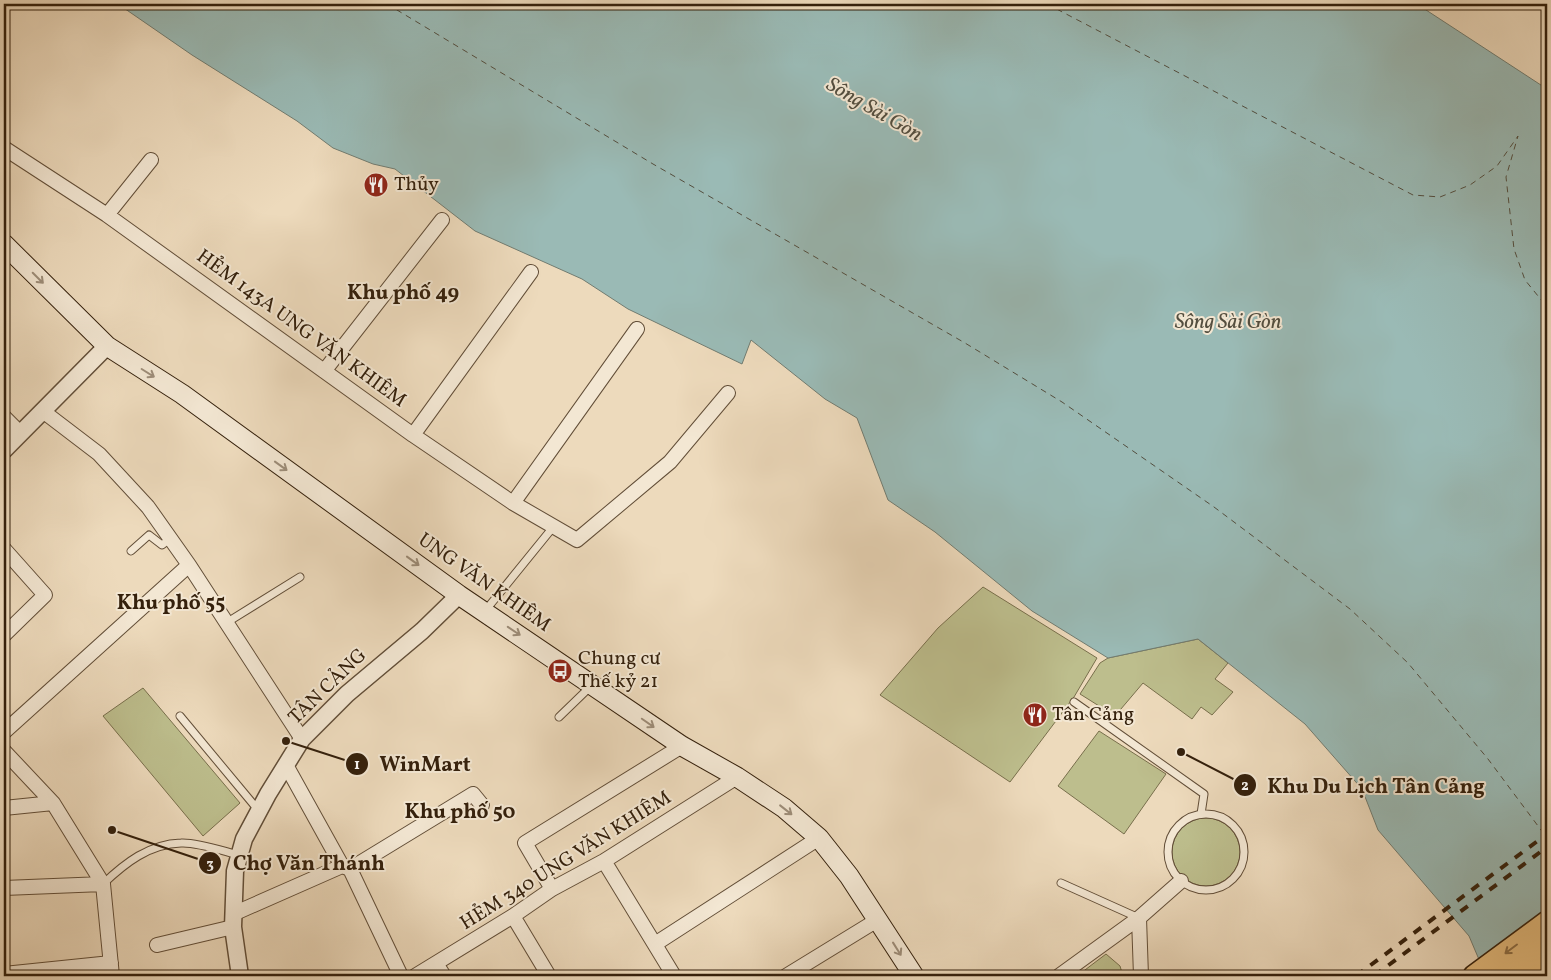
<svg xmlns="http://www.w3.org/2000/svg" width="1551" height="980" font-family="Vollkorn,serif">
<rect width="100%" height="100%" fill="#eddabc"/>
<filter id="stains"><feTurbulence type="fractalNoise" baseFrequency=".004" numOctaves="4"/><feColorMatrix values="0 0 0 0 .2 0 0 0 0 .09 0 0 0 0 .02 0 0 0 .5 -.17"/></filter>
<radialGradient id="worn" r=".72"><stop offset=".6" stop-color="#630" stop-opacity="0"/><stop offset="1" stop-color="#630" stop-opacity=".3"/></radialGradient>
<path fill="#bdbe8d" stroke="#786f4c" d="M983 587 1097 658 1074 697 1010 782 880 695 938 628Z
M1198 639 1228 663 1215 679 1233 692 1212 715 1201 707 1192 719 1143 683 1115 716 1080 694 1100 663 1108 658Z
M143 688 240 803 203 836 103 716Z
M1099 731 1166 774 1124 834 1058 786Z
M1172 852a34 34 0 1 1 68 0a34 34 0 1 1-68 0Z
M1106 954 1120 966 1123 976H1077Z"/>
<path fill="#9abab5" stroke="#717c71" d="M118 4H1411L1423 8 1547 89V976H1486L1469 936 1378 830 1362 789 1305 724 1198 639 1108 658 1032 611 935 532 888 500 857 418 825 399 751 340 742 364 628 309 582 279 475 231 395 169 373 164 333 148 297 121 192 55Z"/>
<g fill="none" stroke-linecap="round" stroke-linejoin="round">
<path stroke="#534e3f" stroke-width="1" stroke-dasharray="6 5" stroke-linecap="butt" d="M387 4 653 164 965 343 1062 402 1214 507 1350 609 1408 663 1488 759 1547 838
M1047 4 1413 195 1440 197 1470 185 1497 166 1518 136 1506 177 1514 249 1525 280 1547 307"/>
<defs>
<path id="service" d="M131 551 149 535 162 545 171 538
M485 611 554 526
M226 623 300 577
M1074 702 1204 794 1201 814
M180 716 259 811
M559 717 590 687
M1168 852a38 38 0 1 1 76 0a38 38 0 1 1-76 0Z
M1061 883 1139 918
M103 884C125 863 149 844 181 843 197 842 223 851 239 855"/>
<path id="minor" d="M4 148 107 215 413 435 513 503 577 540 670 462 728 393
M107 215 151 160
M325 370 442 220
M4 417 20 433
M413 435 531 272
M513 503 637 329
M4 549 45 595 4 635
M189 565 302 739
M4 732 189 565 148 507 99 454 44 412
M4 751 53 803 103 884 112 976
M286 765 342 866
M4 808 53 803
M604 861 674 976
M350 869 401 976
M4 888 103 884
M552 889 525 843 682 746
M233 914 342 866 350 869 473 794 482 805
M513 916 549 976
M1139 918 1141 976
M655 944 819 838
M157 945 233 927
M437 965 444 976
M4 974 111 963
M415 976 513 916 552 889 604 861 737 777
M786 976 879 919
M1059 976 1139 918 1181 881"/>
<path id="tertiary" d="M4 450 107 346
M240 976 233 927 235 871 244 839 268 794 302 739 347 694 422 631 459 595"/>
<path id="secondary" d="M4 244 107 346 182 394 459 595 682 746 737 777 784 808 819 838 849 876 914 976"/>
<path id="primary" d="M1474 976 1547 922"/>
<path id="trunk" d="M1505 976 1547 945
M1534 976 1547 966"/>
</defs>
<use href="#service" stroke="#624e38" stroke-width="9"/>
<use href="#minor" stroke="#624e38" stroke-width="16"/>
<use href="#tertiary" stroke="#624e38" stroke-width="19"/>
<use href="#secondary" stroke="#34200c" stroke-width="21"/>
<use href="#primary" stroke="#34200c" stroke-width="24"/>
<use href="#trunk" stroke="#34200c" stroke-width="25"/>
<use href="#service" stroke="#f3e7d3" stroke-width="7"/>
<use href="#minor" stroke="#f3e7d3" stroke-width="14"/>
<use href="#tertiary" stroke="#f3e7d3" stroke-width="16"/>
<use href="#secondary" stroke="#f3e7d3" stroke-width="19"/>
<use href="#primary" stroke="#e6bd7e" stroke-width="21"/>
<use href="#trunk" stroke="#e6bd7e" stroke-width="22"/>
<path stroke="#34200c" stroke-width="4" stroke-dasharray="9 9" stroke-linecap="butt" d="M1356 976 1547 834
M1374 976 1547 847"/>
</g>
<defs><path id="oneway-shaft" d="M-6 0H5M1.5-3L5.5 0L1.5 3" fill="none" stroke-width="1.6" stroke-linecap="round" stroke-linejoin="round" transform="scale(1.25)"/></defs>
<g stroke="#9d8d79">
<use href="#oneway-shaft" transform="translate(38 278) rotate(45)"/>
<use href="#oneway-shaft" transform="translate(148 373) rotate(32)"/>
<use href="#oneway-shaft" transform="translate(281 466) rotate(36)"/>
<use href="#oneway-shaft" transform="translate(413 561) rotate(36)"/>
<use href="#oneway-shaft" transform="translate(514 631) rotate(34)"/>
<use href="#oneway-shaft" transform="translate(648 723) rotate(35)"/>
<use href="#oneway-shaft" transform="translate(786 810) rotate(38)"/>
<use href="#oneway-shaft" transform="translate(897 949) rotate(58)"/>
</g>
<use stroke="#8d6e45" href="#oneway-shaft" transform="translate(1511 949) rotate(143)"/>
<defs>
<symbol id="restaurant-disc" viewBox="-11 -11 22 22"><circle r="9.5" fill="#8f2418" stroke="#f3e7d3"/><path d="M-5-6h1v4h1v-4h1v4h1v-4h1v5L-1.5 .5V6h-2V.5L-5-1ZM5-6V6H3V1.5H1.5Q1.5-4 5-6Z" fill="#fff"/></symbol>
<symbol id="bus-disc" viewBox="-11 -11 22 22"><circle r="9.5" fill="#8f2418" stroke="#f3e7d3"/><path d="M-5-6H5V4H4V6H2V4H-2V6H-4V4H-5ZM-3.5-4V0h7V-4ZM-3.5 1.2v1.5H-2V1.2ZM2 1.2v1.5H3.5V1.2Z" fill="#fff"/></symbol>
</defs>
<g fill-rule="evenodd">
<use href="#restaurant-disc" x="362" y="171" width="28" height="28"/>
<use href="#bus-disc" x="546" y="657" width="28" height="28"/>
<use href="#restaurant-disc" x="1021" y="701" width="28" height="28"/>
</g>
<g text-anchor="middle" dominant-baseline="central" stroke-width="4" stroke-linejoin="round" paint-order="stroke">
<g font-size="20" fill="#34200c" stroke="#f3e7d3" text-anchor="start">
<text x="394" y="185">Thủy</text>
<text x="578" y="659">Chung cư<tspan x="578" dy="23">Thế kỷ 21</tspan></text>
<text x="1052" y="715">Tân Cảng</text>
</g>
<g font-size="20" fill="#34200c" stroke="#f3e7d3">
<text transform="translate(301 329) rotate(36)">HẺM 143A UNG VĂN KHIÊM</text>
<text transform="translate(484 583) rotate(35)">UNG VĂN KHIÊM</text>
<text transform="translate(328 687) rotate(-44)">TÂN CẢNG</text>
<text transform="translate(566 861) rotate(-32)">HẺM 340 UNG VĂN KHIÊM</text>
</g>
<g font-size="21" font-style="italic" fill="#534e3f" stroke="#f3e7d3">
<text transform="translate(874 110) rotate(30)">Sông Sài Gòn</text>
<text x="1228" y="322">Sông Sài Gòn</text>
</g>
<g font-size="21" font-weight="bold" fill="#34200c" stroke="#f3e7d3">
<text x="403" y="293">Khu phố 49</text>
<text x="171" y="603">Khu phố 55</text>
<text x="460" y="812">Khu phố 50</text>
</g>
</g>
<path fill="none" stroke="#34200c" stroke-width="2" d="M286 741L357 764M1181 752L1245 785M112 830L210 863"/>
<g fill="#34200c" stroke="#f3e7d3" stroke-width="2">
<circle cx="286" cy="741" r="5"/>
<circle cx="1181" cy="752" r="5"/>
<circle cx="112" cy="830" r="5"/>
<circle cx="357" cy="764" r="12"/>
<circle cx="1245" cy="785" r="12"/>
<circle cx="210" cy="863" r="12"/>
</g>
<g font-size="15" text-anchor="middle" font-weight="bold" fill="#fff">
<text x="357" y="769">1</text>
<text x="1245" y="790">2</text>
<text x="210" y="868">3</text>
</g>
<g font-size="21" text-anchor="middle" font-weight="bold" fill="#34200c" stroke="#f3e7d3" stroke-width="4" stroke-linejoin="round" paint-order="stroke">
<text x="425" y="771">WinMart</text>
<text x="1376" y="793">Khu Du Lịch Tân Cảng</text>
<text x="309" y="870">Chợ Văn Thánh</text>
</g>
<rect width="1551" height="980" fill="none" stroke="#eddabc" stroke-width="20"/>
<rect x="5" y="5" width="1541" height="970" fill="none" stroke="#34200c" stroke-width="2.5"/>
<rect x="10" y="10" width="1531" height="960" fill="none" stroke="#34200c"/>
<rect width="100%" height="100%" filter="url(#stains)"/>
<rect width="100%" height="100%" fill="url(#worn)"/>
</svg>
